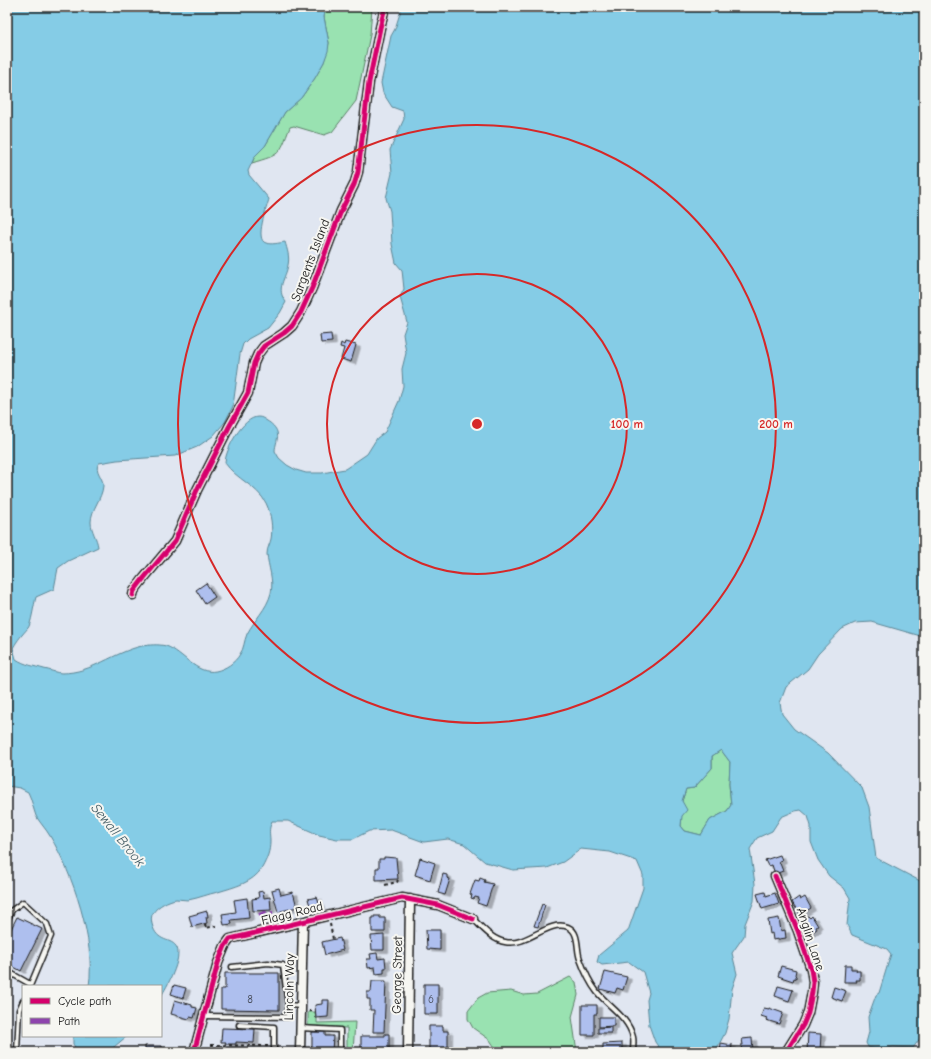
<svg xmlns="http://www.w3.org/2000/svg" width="931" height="1059" font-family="'Comic Neue',sans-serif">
<defs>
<filter id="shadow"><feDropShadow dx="4.5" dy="2.5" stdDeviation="0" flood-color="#0004"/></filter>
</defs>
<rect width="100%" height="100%" fill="#e0e6f1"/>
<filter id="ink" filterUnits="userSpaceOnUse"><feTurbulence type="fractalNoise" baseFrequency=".025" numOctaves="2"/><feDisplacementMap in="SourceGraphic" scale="8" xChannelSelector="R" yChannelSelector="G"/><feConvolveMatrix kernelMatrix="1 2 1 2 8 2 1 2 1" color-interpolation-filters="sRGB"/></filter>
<g filter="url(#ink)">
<path fill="#99e2b1" stroke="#5a7f66" d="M326 7H372L370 35 356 101 332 132 324 135 294 126 290 127C279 156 281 154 252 163L255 156 265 146 285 112 301 98 315 78 324 62 329 43 324 17Z
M721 750 730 762 729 784 731 805 727 811 710 820 701 835 685 831 681 826 682 801 686 789 694 788 712 768V756Z
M570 977 576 982 578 995 572 1017 577 1052H498L490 1040 473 1028 468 1019V1011L478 998 487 993 511 991 524 995 537 994Z
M308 1012H315L316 1018H317V1023L355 1022 353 1052H347V1028L308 1026Z"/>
<path fill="#85cce6" stroke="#5b8695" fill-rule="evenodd" d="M7 7H326L324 17 329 43 328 51 324 62 315 78 301 98 285 112 265 146 255 156 248 171 249 175 269 199C267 207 254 240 266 243 271 245 279 243 285 242 287 249 290 257 288 265 286 278 275 289 286 302L280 313 268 328 248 339 243 344 240 354 233 406 225 422 213 436 197 447 175 456 117 460 99 463C93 470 104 478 103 486 102 499 91 509 91 522 91 531 97 538 98 547L68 561 58 568 54 589 36 597C34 604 31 625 28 628 22 635 18 639 13 648L16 659C25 665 34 666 44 669 50 670 56 673 62 673 92 673 114 652 142 646 149 645 158 644 166 646 183 652 196 675 216 671 225 669 235 663 240 654 244 649 244 641 247 634 254 620 267 609 271 593 274 580 268 566 267 554 267 548 270 544 271 539 273 529 271 513 266 503 257 486 236 479 225 463 225 450 243 417 258 417 262 417 264 419 267 421 271 423 276 428 277 432 279 438 275 445 275 451L279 458 287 465 296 470 306 473H322L345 469 367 454 377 438 385 432 399 401 403 386 402 369 406 353 403 334 407 322 400 297 404 289 402 270 396 263 392 244 390 211 386 198 392 173 390 150 404 119 403 111 392 107 383 93 381 83 391 36 395 29 402 7H924V637L872 622 855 623 842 629 818 654 808 669 786 687 780 703 782 714 794 729 828 753 862 788 869 807 876 858 924 883V1033L913 1048 893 1047 879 1050 868 1047 866 1043 869 1032 868 1017 876 995 879 993 891 954 887 949 852 935 847 925 850 898 844 888 829 876 818 860 811 842V826L808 816 801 810 795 811 781 817 772 831 757 838 750 849 755 884 754 901 745 924 744 936 732 953 737 974 732 989 729 1019 725 1033 715 1052H662L655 1042 649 1025 647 1000 649 993 643 972 629 962 602 965 597 962 599 955 628 931 643 888V875L637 861 610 852 581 849 563 862 547 868 513 870 485 862 464 844 448 839 424 842 391 830 369 831 353 839H337L319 835 288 821H272C268 831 270 832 270 842 270 851 267 859 262 868 253 883 234 887 218 892 208 894 199 898 188 900 184 900 180 899 176 899 169 900 157 906 153 913 151 916 151 920 152 924 157 944 172 937 177 948 182 959 167 987 161 996V986H89C96 942 73 874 50 836 46 829 40 823 36 816 33 808 32 800 28 792L20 788 7 786ZM721 750 730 762 729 784 731 805 727 811 710 820 701 835 685 831 681 826 682 816 687 810 682 801 686 789 694 788 712 768V756Z
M73 1036H127L108 1052H78L73 1044Z"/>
<path fill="#aebfee" stroke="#1c1c1c" filter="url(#shadow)" d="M331 334 332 342 321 343 320 335Z
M345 342 356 345 351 362 341 359 344 348 340 347 341 343 344 345Z
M206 583 215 597 205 604 196 590Z
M780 855 782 860 779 861 783 871 775 874 772 865 768 866 765 860Z
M384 857 396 858 398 879 376 880V868H379V859H384Z
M420 858 435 863 430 880 415 875Z
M443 874 447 875V878L450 879 445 895 438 893Z
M480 878 485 880 484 882 493 884 486 906 477 903 479 898 475 897 474 899 471 898 472 895 470 894 475 880 479 881Z
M279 888 281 895 293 892 297 907 278 912 272 890Z
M263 891 264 898 270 897 271 910 253 911 252 899 259 898 258 892Z
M765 892 766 896 775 893 779 904 762 909 757 894Z
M317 897 320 907 311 909 308 899Z
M799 897 800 900 805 897 811 908 800 915 792 902Z
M247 898 249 918 231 920 232 924 224 925 222 914 236 912 234 900Z
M542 904 545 905 538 927 534 926Z
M207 911 208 917H206L207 923 192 927 189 916Z
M374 916H380V918H385V932H372V918H374Z
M808 916 810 918 812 916 818 926 816 927 817 929 806 936 798 922Z
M17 917 42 929 21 971 7 963V937Z
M779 918 781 931 785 930 786 938 773 940 772 933 770 934 768 920Z
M426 930H440V950L427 949Z
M384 935V950H372L371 936Z
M340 938 343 950 325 955 322 942Z
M377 953 378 959 385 958 386 968H384V973L376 974 375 967 368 968 367 959H371L370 954Z
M845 965H851V969H857L856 971H860V980H856L857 982H844Z
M781 966 796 970 795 975 796 976V979L794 978 793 981 778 976Z
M605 972 627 977 623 990 617 988 615 993 600 989Z
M225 973H279V1010L221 1009V989H225Z
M372 981H386L384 1032H373L374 1010H370V999H367V992H371Z
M424 984H438V1014H424Z
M174 985 186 988 183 998 171 994Z
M778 986 793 990 789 1001 775 996Z
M834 987 846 991 842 1001 831 997Z
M175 1000 192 1005V1007L197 1008 194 1018 190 1017 189 1019 171 1014Z
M322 1000H329L328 1017 316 1018 315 1005 322 1004Z
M582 1005H597V1014H594V1035H582Z
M764 1008 769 1009V1008L783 1013 779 1024 766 1020 767 1018 761 1016Z
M599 1017H614V1026L599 1027Z
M429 1026H443V1031H448V1047H445V1052H429Z
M611 1027V1033H598V1028Z
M222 1028 255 1029 254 1043 236 1042V1044H225L226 1042H221Z
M312 1032H325V1036H333L332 1052H312Z
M808 1033 821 1034 820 1052H807Z
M385 1034H389V1050H361V1036H385Z
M752 1038 753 1052H742L741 1045H743L742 1039Z
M622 1043V1052H594L603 1051V1044Z
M721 1043 732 1045 731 1052H720Z
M145 1046H162V1052H145Z"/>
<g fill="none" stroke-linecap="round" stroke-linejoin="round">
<defs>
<path id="service" d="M473 919C482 927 492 940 505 942 527 947 548 919 568 927 580 932 576 949 580 959 584 970 590 983 597 992 609 1007 628 1017 633 1037 634 1041 633 1047 633 1052
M7 921 12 910 23 902 47 924 51 936 30 986
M232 967 268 963 283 965 288 1005
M7 971 30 984
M204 1016 288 1017V1005L301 1006
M239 1025 274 1027V1052
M300 1028 340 1030V1052
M17 1052 19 1010 23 1001"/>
<path id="minor" d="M133 595 134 591 144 578 175 541 197 490 229 427 248 393 254 363 258 354 264 346 284 333 292 326 301 312 312 288 341 211 354 185 358 172 369 82 380 28 385 7
M775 876 798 931 811 969 813 982 812 992 808 1013 803 1025 786 1052
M194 1052 218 963 225 946 230 939 402 898 438 905 473 919
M300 1052 303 922
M408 1052 410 899"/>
</defs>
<use href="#service" stroke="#1c1c1c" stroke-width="7"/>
<use href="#minor" stroke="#1c1c1c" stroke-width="11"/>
<path stroke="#1c1c1c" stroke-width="2" stroke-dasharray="3 3" stroke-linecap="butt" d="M385 885 397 882 398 880
M205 924 206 928 216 926
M330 924 333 939
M309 1011H315
M211 1045 268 1046
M221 1052V1045"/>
<use href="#service" stroke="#f6f6f2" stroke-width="4"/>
<use href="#minor" stroke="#f6f6f2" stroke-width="8"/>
<path stroke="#8e44ad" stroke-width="4" stroke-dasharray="8 4" stroke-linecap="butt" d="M259 915 265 913H273"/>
<defs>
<path id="cycleway" d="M133 595 134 591 144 578 175 541 197 490 229 427 248 393 254 363 258 354 264 346 284 333 292 326 301 312 312 288 341 211 354 185 358 172 369 82 380 28 385 7
M775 876 798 931 811 969 813 982 812 992 808 1013 803 1025 786 1052
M194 1052 218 963 225 946 230 939 402 898 438 905 473 919"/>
</defs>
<use href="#cycleway" stroke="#f6f6f2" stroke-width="8"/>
<use href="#cycleway" stroke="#d6006c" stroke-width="5"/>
</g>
</g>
<g fill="none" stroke="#d62828" stroke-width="2">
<circle cx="477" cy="424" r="150"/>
<circle cx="477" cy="424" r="299"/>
</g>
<g text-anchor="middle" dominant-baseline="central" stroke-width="4" stroke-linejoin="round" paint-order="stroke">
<g font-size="11" fill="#404550">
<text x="250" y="999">8</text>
<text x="431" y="999">6</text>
</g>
<g font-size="13" fill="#1c1c1c" stroke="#f6f6f2">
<text transform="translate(310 260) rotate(-69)">Sargents Island</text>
<text transform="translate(292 913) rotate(-14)">Flagg Road</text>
<text transform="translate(811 939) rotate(72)">Anglin Lane</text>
<text transform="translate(397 975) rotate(-89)">George Street</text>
<text transform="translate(289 987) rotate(-89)">Lincoln Way</text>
</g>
<g font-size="14" font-style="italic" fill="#415a63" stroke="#f6f6f2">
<text transform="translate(118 835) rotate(51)">Sewall Brook</text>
</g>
</g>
<circle cx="477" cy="424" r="6" fill="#d62828" stroke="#f6f6f2" stroke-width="2"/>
<g font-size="12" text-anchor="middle" font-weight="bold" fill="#d62828" stroke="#f6f6f2" stroke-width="4" stroke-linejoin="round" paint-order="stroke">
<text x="627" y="428">100 m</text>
<text x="776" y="428">200 m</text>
</g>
<rect width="931" height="1059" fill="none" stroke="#f6f6f2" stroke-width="24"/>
<rect x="12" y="12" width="907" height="1035" fill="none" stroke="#1c1c1c" stroke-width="1.5" filter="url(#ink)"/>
<rect x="22" y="985" width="140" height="52" fill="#f6f6f2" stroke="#9f9f9c"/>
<rect x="30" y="998" width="20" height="6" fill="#d6006c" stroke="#9f9f9c"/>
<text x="58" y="1005" font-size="12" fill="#1c1c1c">Cycle path</text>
<rect x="30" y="1018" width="20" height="6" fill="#8e44ad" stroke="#9f9f9c"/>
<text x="58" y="1025" font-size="12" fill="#1c1c1c">Path</text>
</svg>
